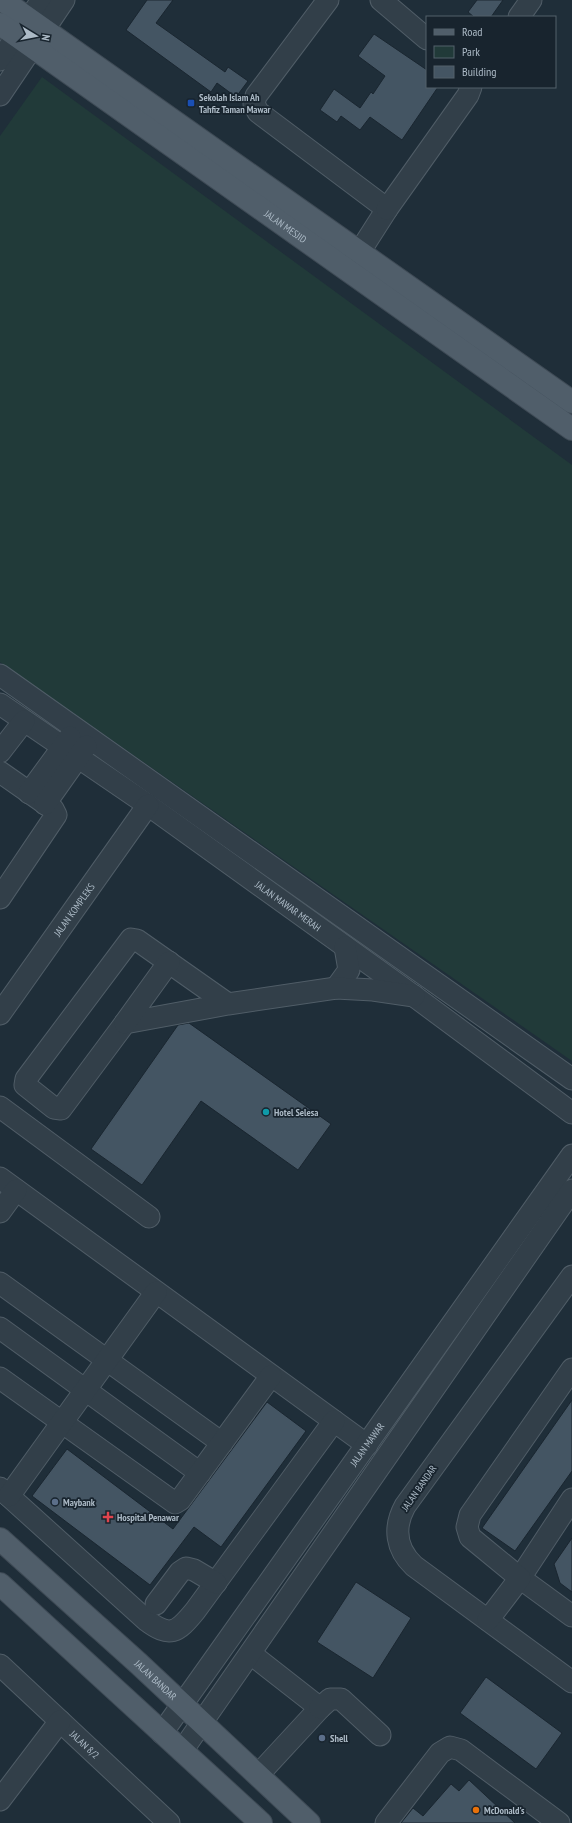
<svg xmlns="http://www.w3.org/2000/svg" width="572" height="1823" font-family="'PT Sans Narrow',sans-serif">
<rect width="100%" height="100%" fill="#1f2e39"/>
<path fill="#213a39" d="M42 77 572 465V1061L0 662V136Z"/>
<path fill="#445563" stroke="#1a2630" d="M147 0H173L156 23 225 72 228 67 248 81 236 97 217 83 211 92 126 30Z
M477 0H503L491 17H474L468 12Z
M374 34 427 70V87H438L402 140 370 117 360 130 341 116 337 122 320 110 334 89 360 108 371 92 373 94 385 76 358 56Z
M189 1023 331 1124 298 1170 201 1101 142 1185 91 1149 178 1025Z
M572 1400V1471L515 1551 482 1528Z
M267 1402 306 1431 221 1547 194 1527 150 1585 32 1496 67 1449 173 1529Z
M572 1538V1592L560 1583 554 1564Z
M356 1582 411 1618 373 1678 317 1642Z
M486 1677 562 1733 536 1769 460 1713Z
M469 1780 515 1823H401L413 1808 423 1816 451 1784 459 1791Z"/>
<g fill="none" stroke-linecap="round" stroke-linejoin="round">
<defs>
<g id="minor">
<path d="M328 0 256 96 254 104 258 112 387 209 350 267"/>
<path d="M381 0 427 39"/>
<path d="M519 17 531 0"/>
<path d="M0 60 42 0"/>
<path d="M0 95 64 0"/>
<path d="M387 209 468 95 471 87"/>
<path d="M0 675 572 1079"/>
<path id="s1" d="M0 704 148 805 414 996 572 1113"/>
<path d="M0 752 24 721"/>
<path d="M0 772 53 809 56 815 0 898"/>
<path d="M29 793 70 737"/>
<path d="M45 804 86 746"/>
<path d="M336 988 349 970 345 947"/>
<path d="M228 1004 137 940 131 939 26 1079 25 1085 54 1108 61 1109 125 1023 228 1004 336 988 373 990 414 996"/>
<path id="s2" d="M0 1014 148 805"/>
<path d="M125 1023 169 962"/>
<path d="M0 1107 149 1217"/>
<path d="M0 1178 367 1445"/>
<path d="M0 1212 16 1190"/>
<path d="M572 1276 405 1506C393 1528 396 1549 414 1566L572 1682"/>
<path d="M0 1283 222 1443"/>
<path d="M0 1328 200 1473"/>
<path d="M0 1378 175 1503 180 1500 271 1376"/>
<path d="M0 1488 146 1620C170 1638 177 1633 195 1611L334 1421"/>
<path d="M9 1496 156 1292"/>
<path d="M572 1499 520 1578 572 1616"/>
<path d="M156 1604 180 1572 186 1568 194 1570 216 1583"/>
<path d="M488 1620 520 1578 470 1537 467 1527 470 1515 572 1369"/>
<path d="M251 1654 320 1708 258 1775"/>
<path id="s3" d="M0 1665 169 1823"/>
<path d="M320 1708 330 1699H341L380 1735"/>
<path id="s4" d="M162 1733 572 1155"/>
<path d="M182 1751 572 1190"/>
<path d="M0 1800 60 1721"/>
<path d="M386 1823 440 1753 450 1747 461 1750 559 1823"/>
</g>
<g id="major">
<path d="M2 0 572 402"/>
<path id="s5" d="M0 24 572 429"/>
<path id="s6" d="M0 1539 138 1663 309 1823"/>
<path d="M0 1584 261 1823"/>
</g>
</defs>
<use href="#minor" stroke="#505d67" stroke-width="23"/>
<use href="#major" stroke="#3f4b56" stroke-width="24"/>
<use href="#minor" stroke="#323f49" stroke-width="21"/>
<use href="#major" stroke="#505e6a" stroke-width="22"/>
</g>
<rect fill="#1a4fb4" stroke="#18242e" stroke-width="1.5" x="187" y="99" width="8" height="8" rx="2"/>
<circle fill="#0f9aa8" stroke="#18242e" stroke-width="1.5" cx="266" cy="1112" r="4"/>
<g fill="#5c6f8a" stroke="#18242e" stroke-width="1.5">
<circle cx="55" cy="1502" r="4"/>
<circle cx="322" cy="1738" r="4"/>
</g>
<path fill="#e0444e" stroke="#18242e" stroke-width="1.5" d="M106 1511h4v4h4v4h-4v4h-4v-4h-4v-4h4z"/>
<circle fill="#e8710a" stroke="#18242e" stroke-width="1.5" cx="476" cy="1810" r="4"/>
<g text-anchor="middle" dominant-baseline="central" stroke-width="3.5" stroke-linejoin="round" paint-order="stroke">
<g font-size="10" font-weight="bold" fill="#acbac6" stroke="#18242e" text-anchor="start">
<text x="199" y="97">Sekolah Islam Ah<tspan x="199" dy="12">Tahfiz Taman Mawar</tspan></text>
<text x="274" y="1112">Hotel Selesa</text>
<text x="63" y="1502">Maybank</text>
<text x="117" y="1517">Hospital Penawar</text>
<text x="330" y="1738">Shell</text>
<text x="484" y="1810">McDonald's</text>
</g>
<g font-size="10" fill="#acbac6" stroke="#18242e">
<text stroke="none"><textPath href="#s5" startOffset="350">JALAN MESJID</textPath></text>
<text stroke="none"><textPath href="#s1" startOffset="352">JALAN MAWAR MERAH</textPath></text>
<text stroke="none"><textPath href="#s2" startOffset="128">JALAN KOMPLEKS</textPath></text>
<text stroke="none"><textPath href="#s4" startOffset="354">JALAN MAWAR</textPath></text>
<text transform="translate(419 1488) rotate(-55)">JALAN BANDAR</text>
<text stroke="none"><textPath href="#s6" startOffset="210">JALAN BANDAR</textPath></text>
<text stroke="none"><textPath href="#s3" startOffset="116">JALAN 8/2</textPath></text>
</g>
</g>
<rect x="426" y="16" width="130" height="72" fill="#18242e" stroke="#53606b"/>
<rect x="434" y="29" width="20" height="6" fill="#505e6a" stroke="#53606b"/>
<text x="462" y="36" font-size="12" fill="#acbac6">Road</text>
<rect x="434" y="46" width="20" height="12" fill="#213a39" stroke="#53606b"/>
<text x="462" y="56" font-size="12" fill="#acbac6">Park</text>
<rect x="434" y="66" width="20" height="12" fill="#445563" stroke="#53606b"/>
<text x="462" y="76" font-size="12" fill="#acbac6">Building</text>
<g transform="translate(36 36) rotate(100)" stroke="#18242e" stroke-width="3" paint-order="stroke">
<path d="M0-3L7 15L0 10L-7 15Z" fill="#acbac6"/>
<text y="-6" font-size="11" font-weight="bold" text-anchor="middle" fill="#acbac6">N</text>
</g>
</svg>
